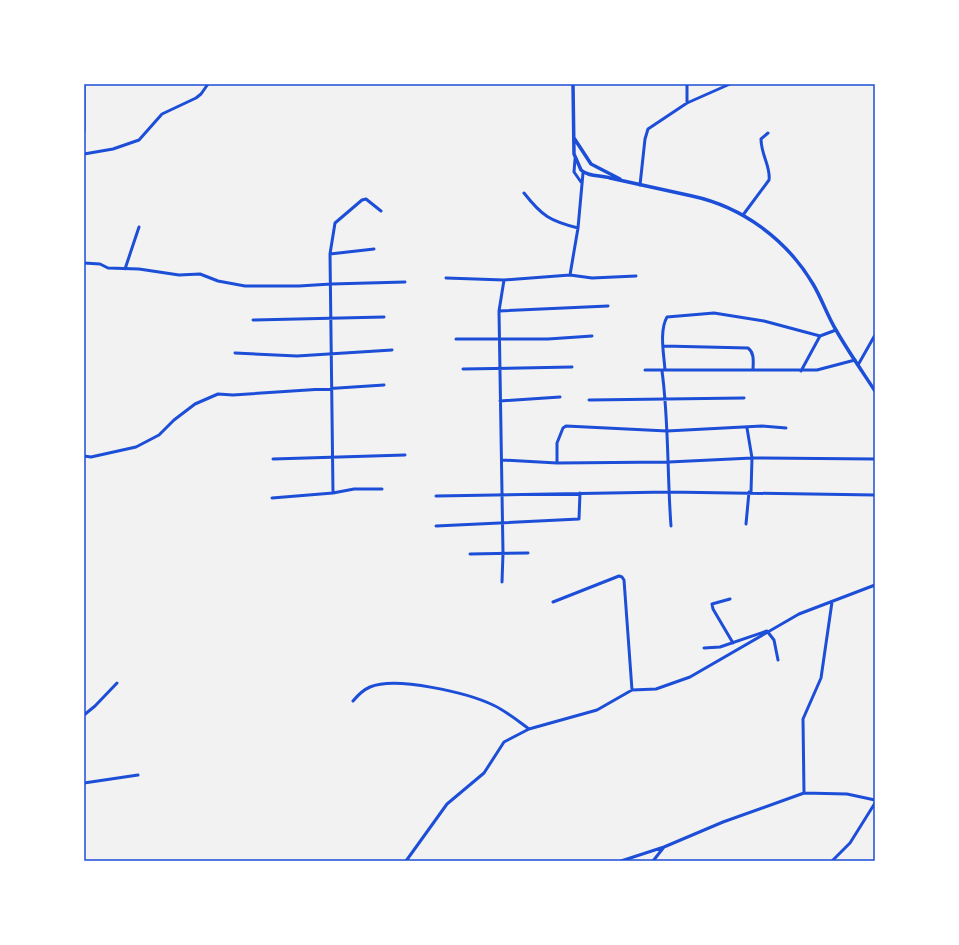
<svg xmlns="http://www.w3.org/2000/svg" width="959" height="945" font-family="Inter,sans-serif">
<rect width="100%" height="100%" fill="#f2f2f2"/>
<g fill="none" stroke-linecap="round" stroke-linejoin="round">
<path stroke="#1d4ed8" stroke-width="3" d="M687 103V84
M84 131V84
M84 154 113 149 139 140 162 114 196 98 201 94 208 84
M575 159 574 172 581 182
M640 185 645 139 648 129 687 103 730 84
M524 193C542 216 550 221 578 228
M743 215 769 180C771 167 761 155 761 139L768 133
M330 254 374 249
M84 263 100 264 108 268 139 269 179 275 200 274 218 281 245 286H299L331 284 405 282
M125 269 139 227
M570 275 578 228 583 173
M446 278 504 280 570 275 592 278 636 276
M499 311 608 306
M253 320 384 317
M456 339H548L592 336
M664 346 748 348C755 353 753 363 753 370
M235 353 297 356 392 350
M858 365 875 335
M463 369 572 367
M645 370H817L855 360
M665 370C664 355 659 331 667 317L714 313 764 321 820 336 836 330
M662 371C669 422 667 474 671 526
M801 371 820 336
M589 400 744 398
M500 401 560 397
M747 428 752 458 751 492
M84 456 91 457 136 447 159 435 174 420 195 404 218 394 233 395 384 385
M273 459 405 455
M502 460 557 463 669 462 752 458 875 459
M557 463V443L563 428 566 426 667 431 762 426 786 428
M333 493 354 489H382
M436 496 668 492 875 495
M272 498 333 493 330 254 335 223 362 200 366 199 381 211
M746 524 749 492
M436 526 579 519 580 493
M470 554 528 553
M502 582 503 553 499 311 504 280
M730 599 712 604 713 609 733 643
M553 602 619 576 622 577 624 580 632 690
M704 648 720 647 767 631 774 640 778 660
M353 701C358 695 363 690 370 687 396 676 468 693 493 705 506 711 518 721 529 729L597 710 632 690 656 689 690 677 799 614 875 585
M84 715 95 706 117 683
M84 783 138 775
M804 793 803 719 821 678 832 602
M406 861 447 804 484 773 504 742 529 729
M621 861 664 847 723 822 804 793 847 794 875 800
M653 861 664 847
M832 861 850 843 875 803"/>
<path stroke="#1d4ed8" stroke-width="3.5" d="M573 84 574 154 581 170C589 177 600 175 610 178 637 184 665 190 692 196 743 207 787 240 813 284 822 299 827 315 836 330 848 351 862 371 875 391
M574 138 591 164 620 179"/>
</g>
<rect width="959" height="945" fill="none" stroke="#ffffff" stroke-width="170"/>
<rect x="85" y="85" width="789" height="775" fill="none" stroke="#1d4ed8" stroke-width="1.5"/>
</svg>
